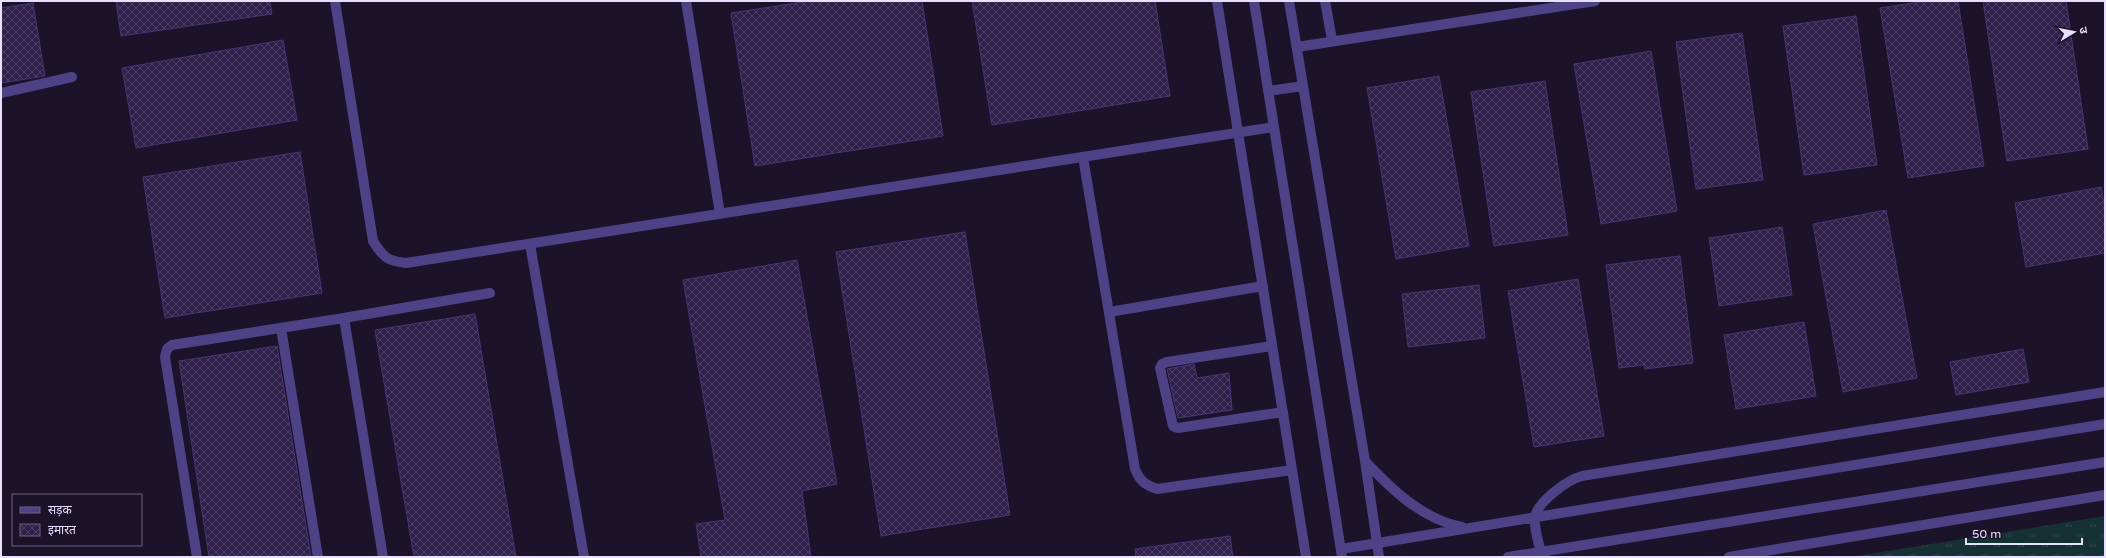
<svg xmlns="http://www.w3.org/2000/svg" width="2106" height="558" font-family="'Varela Round','Noto Sans Devanagari',sans-serif">
<defs>
<pattern id="grass-tufts" width="24" height="20" patternUnits="userSpaceOnUse"><rect width="24" height="20" fill="#163134"/><path d="M3 7l-1-3M5 7V3M7 7l1-3M15 17l-1-3M17 17v-4M19 17l1-3" fill="none" stroke="#2d4548"/></pattern>
<pattern id="building-cross-hatch" width="8" height="8" patternUnits="userSpaceOnUse"><rect width="8" height="8" fill="#2e204a"/><path d="M0 0l8 8M0 8l8-8" fill="none" stroke="#4c4065"/></pattern>
</defs>
<rect width="100%" height="100%" fill="#1a132a"/>
<path fill="url(#grass-tufts)" d="M2105 516V557H1851Z"/>
<path fill="url(#building-cross-hatch)" stroke="#493474" d="M116 1H270L272 14 121 36Z
M809 1H922L943 136 755 166 731 13Z
M972 1H1155L1170 96 992 125Z
M1926 1H1958L1984 166 1908 178 1880 8Z
M1983 1H2066L2088 149 2007 161Z
M33 3 45 76 1 83V8Z
M1856 16 1877 165 1804 175 1783 26Z
M1742 33 1763 180 1696 189 1676 42Z
M283 40 297 120 136 148 122 68Z
M1651 51 1677 211 1601 224 1574 64Z
M1439 76 1469 246 1396 259 1367 88Z
M1545 81 1568 235 1494 246 1471 92Z
M300 152 322 293 165 318 143 177Z
M2101 187 2105 209V253L2026 267 2015 203Z
M1886 210 1917 378 1843 392 1813 224Z
M1782 227 1792 295 1719 306 1709 238Z
M965 232 1010 515 881 536 836 252Z
M1680 256 1693 363 1645 369 1644 365 1619 368 1606 265Z
M797 260 837 484 802 491 811 557H701L696 524 725 520 683 280Z
M1578 279 1604 436 1534 447 1508 291Z
M1479 285 1485 338 1408 347 1402 294Z
M475 314 516 557H414L375 330Z
M1804 322 1816 396 1736 409 1724 335Z
M277 346 311 557H209L179 361Z
M2023 349 2029 382 1956 395 1950 362Z
M1194 364 1197 378 1229 373 1232 410 1178 418 1167 369Z
M1230 536 1233 557H1136L1135 549Z"/>
<g fill="none" stroke-linecap="round" stroke-linejoin="round">
<path stroke="#4d4286" stroke-width="10" d="M335 1 373 241C383 257 387 261 406 263L1274 127
M686 1 720 214
M1217 1 1306 557
M1254 1 1342 557
M1289 1 1365 461 1379 557
M1325 1 1332 40
M1297 47 1595 1
M1268 91 1303 86
M1 93 72 77
M1083 157 1135 469C1140 481 1145 485 1157 489L1292 470
M530 244 584 557
M1109 312 1263 286
M281 328 318 557
M1272 346 1167 362 1162 364 1160 368 1173 426 1178 428 1283 412
M1365 461C1392 490 1422 519 1462 527
M1341 549 2105 424
M197 557 165 357 167 349 172 345 344 318
M383 557 344 318 490 293
M1508 557 2105 462
M1545 557 1541 553C1539 543 1533 526 1535 516 1539 501 1567 480 1582 476L2105 392
M1729 557 2105 495"/>
</g>
<rect width="2106" height="558" fill="none" stroke="#e6dffd" stroke-width="4"/>
<rect x="12" y="494" width="130" height="52" fill="#1a132a" stroke="#6c657e"/>
<rect x="20" y="507" width="20" height="6" fill="#4d4286" stroke="#6c657e"/>
<text x="48" y="514" font-size="12" fill="#e6dffd">सड़क</text>
<rect x="20" y="524" width="20" height="12" fill="url(#building-cross-hatch)" stroke="#6c657e"/>
<text x="48" y="534" font-size="12" fill="#e6dffd">इमारत</text>
<g transform="translate(2074 32) rotate(80)" stroke="#1a132a" stroke-width="3" paint-order="stroke">
<path d="M0-3L7 15L0 10L-7 15Z" fill="#e6dffd"/>
<text y="-6" font-size="11" font-weight="bold" text-anchor="middle" fill="#e6dffd">उ</text>
</g>
<path d="M1966 538v6h116v-6" fill="none" stroke="#e6dffd" stroke-width="2"/>
<text x="1972" y="538" font-size="12" fill="#e6dffd" stroke="#1a132a" stroke-width="3" paint-order="stroke">50 m</text>
</svg>
